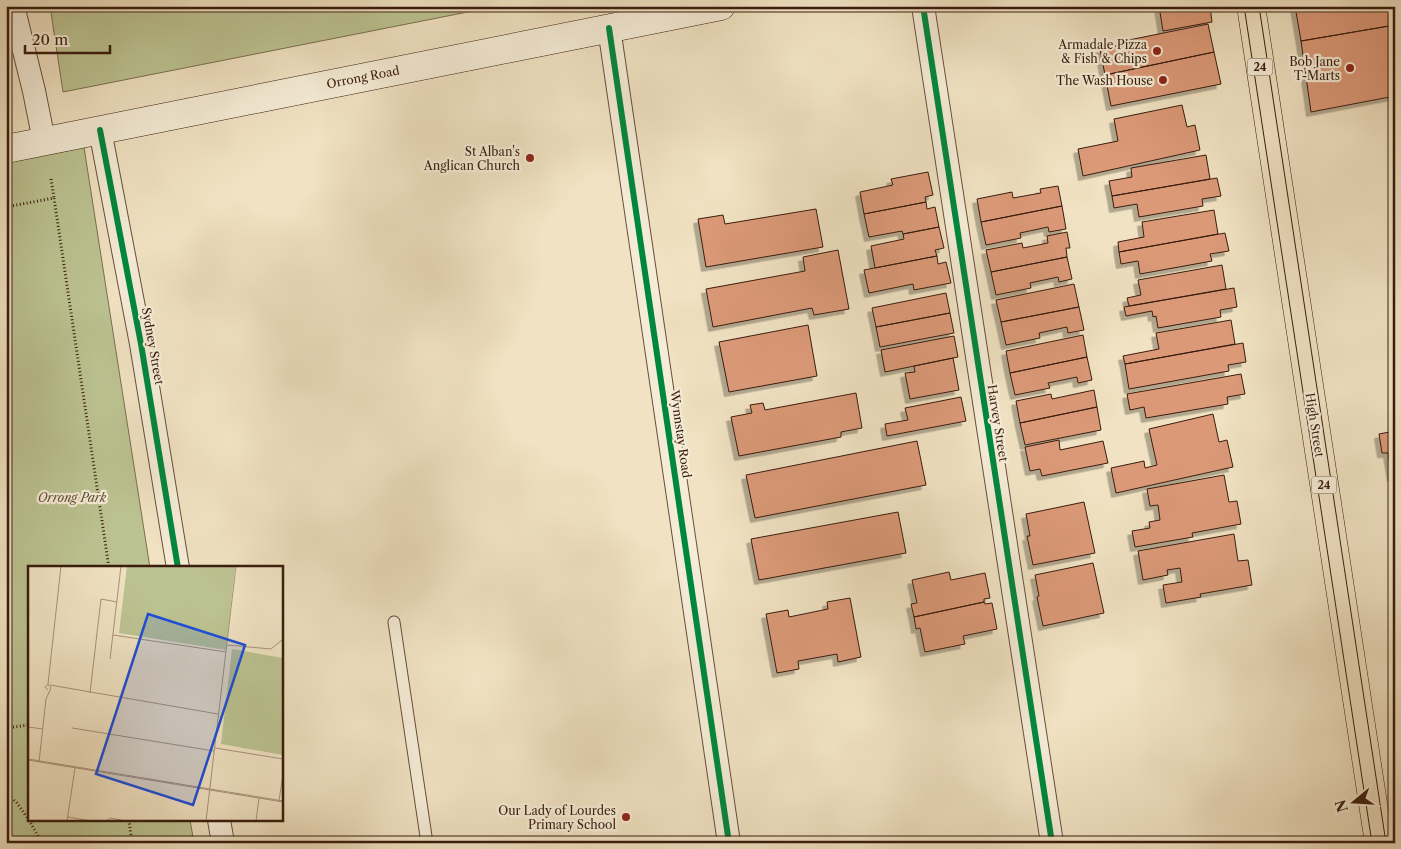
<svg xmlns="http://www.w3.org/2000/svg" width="1401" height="849" font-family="'Libre Caslon Text',serif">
<defs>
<filter id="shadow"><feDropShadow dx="-4.5" dy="4.5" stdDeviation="0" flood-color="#0004"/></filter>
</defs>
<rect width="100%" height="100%" fill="#f0e2c2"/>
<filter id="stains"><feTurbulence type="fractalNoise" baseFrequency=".004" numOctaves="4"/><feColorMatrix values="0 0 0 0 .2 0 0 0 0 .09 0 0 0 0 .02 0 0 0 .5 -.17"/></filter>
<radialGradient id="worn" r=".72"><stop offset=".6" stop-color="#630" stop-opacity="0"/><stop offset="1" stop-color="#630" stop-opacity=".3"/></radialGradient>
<path fill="#bcc392" stroke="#7a7050" d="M50 6H498L63 92Z
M83 141 150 568H29V820H190L194 843H6V149Z"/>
<path fill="#db9978" stroke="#391c0e" filter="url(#shadow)" d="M1159 6H1210L1212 22 1163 31Z
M1295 6H1395V25L1301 41Z
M1208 24 1214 52 1105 75 1100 49 1120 45 1119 42Z
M1395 25V96L1311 112 1301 41Z
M1214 52 1221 84 1111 106 1105 75Z
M1182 105 1187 127 1195 125 1200 150 1083 176 1078 149 1118 141 1114 119Z
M1206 155 1210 179 1112 196 1109 181 1132 177 1131 168Z
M928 172 933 195 925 197 926 202 864 214 860 192 893 185 891 179Z
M1217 178 1221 196 1202 199 1203 206 1139 217 1137 204 1114 208 1112 196Z
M1058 186 1062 206 981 222 977 199 1012 192 1013 198 1041 193 1040 189Z
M926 202 927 209 935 207 939 227 903 234 902 231 869 237 864 214Z
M1062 206 1066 229 1049 232 1048 227 1020 233 1021 238 986 245 981 222Z
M816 209 823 247 706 267 698 219 723 215 725 224Z
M1214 210 1218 234 1119 252 1118 242 1144 237 1142 222Z
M939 227 944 248 935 250 937 256 875 268 871 246 904 239 903 234Z
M1067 232 1070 248H1066L1067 257 991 272 986 250 1022 243 1023 248 1048 243 1047 236Z
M1225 233 1229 251 1210 254 1212 261 1140 274 1138 261 1121 264 1119 252Z
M838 250 849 309 814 315 812 308 713 327 706 289 805 271 803 257Z
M937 256 938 264 946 262 951 283 914 290 913 284 869 293 864 270Z
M1067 257 1072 279 1059 282 1058 277 1030 283 1031 288 996 295 991 272Z
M1222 265 1226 289 1129 306 1127 298 1141 295 1138 280Z
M1074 284 1079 307 1001 322 996 300Z
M1234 288 1237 307 1220 310 1221 317 1158 328 1156 316 1153 317 1152 311 1126 316 1124 307Z
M946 293 950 313 876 327 872 308Z
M1079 307 1084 330 1068 333 1067 327 1039 333 1040 338 1006 345 1001 322Z
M950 313 954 333 880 347 876 327Z
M1231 320 1235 344 1125 364 1123 356 1159 349 1156 333Z
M808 325 817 376 729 392 719 342Z
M1083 335 1087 357 1010 373 1006 351Z
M954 336 958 357 885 372 881 350Z
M1243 343 1246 362 1228 365 1229 371 1129 389 1125 364Z
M1087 357 1092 380 1078 383 1077 377 1048 383 1050 388 1015 395 1010 373Z
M953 358 959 390 910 399 905 373 915 372 914 366Z
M1241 374 1245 394 1227 397 1228 404 1146 418 1144 407 1130 410 1127 394Z
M1094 390 1097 407 1020 423 1016 401 1051 394 1052 399Z
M856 393 862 428 841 432V437L739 456 731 417 752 413 750 405 763 403 765 410Z
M961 397 966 421 887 436 885 424 908 420 905 408Z
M1097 407 1101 430 1025 445 1020 423Z
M1213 414 1219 442 1227 440 1233 467 1116 493 1111 468 1144 461 1145 468 1157 465 1149 429Z
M1395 431V476L1392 477 1388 453H1382L1379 434Z
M1059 440 1060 450 1103 441 1108 463 1042 476 1040 469 1030 471 1025 447Z
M917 441 926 485 755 518 746 475Z
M1224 475 1229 502 1237 501 1241 524 1192 533 1193 537 1135 547 1132 531 1150 528 1149 522 1160 520 1158 505 1150 506 1147 489Z
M1084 502 1095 553 1033 565 1027 536H1030L1026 514Z
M898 512 906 553 759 580 751 539Z
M1234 534 1238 561 1248 560 1252 585 1200 594 1201 597 1166 603 1163 585 1182 582 1180 568 1167 570 1168 575 1143 580 1138 551Z
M1093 563 1104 613 1043 626 1037 597 1039 596 1035 575Z
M949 572 951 580 985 573 990 598 984 599V602L914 617 911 604 917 603 912 580Z
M850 598 861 657 838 662 837 654 798 661 799 669 777 673 766 614 788 610 789 617 828 609 827 602Z
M984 602 985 604 992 603 997 629 963 636 965 644 925 652 920 628 916 629 914 617Z"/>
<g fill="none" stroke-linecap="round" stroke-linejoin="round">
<defs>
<path id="service" d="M394 622 427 843"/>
<path id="minor" d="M13 6 34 91 44 141
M923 6 1052 843
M609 28 729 843
M100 130 141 344 178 568
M219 820 223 843"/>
<path id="secondary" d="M6 149 721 6"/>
<path id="primary" d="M1251 6 1379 843"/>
</defs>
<use href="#service" stroke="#674e3b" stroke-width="13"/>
<use href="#minor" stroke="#674e3b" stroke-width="24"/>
<use href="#secondary" stroke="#391c0e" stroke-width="29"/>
<use href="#primary" stroke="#391c0e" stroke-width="29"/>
<path stroke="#391c0e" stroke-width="3" stroke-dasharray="1 2.5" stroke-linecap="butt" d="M51 179 54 198
M6 207 54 198 109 568
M6 728 29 725
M6 793 17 803 29 820
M29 820 42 843
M129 820 132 843"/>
<use href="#service" stroke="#f5ecd7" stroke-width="11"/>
<use href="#minor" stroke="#f5ecd7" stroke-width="22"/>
<use href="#secondary" stroke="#f5ecd7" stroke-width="28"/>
<use href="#primary" stroke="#f0e2c2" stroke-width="28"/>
<path stroke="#391c0e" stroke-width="1" d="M1244 6 1372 843
M1259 6 1386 843"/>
<defs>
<path id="cycleway" d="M923 6 1052 843
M609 28 729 843
M100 130 141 344 178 568"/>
</defs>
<use href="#cycleway" stroke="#f5ecd7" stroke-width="9"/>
<use href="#cycleway" stroke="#00873e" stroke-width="6"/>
</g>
<g fill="#8f2418" stroke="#f5ecd7" stroke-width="2">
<circle cx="1157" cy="51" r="5"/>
<circle cx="1350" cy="68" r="5"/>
<circle cx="1163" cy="80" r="5"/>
<circle cx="530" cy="158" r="5"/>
<circle cx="626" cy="817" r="5"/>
</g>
<g text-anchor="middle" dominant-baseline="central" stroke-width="4.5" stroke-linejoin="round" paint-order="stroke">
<g fill="#f5ecd7" stroke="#715a4a" stroke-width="1">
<rect x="1247.5" y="58.5" width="25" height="17" rx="4"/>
<rect x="1311.5" y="476.5" width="25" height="17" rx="4"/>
</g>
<g font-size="11" font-weight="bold" fill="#391c0e">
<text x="1260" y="67">24</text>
<text x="1324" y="485">24</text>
</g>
<g font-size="12" fill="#391c0e" stroke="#f5ecd7" text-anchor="end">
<text x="1147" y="44">Armadale Pizza<tspan x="1147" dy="14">&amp; Fish &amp; Chips</tspan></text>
<text x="1340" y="61">Bob Jane<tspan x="1340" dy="14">T-Marts</tspan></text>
<text x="1153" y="80">The Wash House</text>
<text x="520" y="151">St Alban's<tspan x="520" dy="14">Anglican Church</tspan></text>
<text x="616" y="810">Our Lady of Lourdes<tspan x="616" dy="14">Primary School</tspan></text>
</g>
<g font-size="12" fill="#391c0e" stroke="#f5ecd7">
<text transform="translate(363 77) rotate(-11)">Orrong Road</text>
<text transform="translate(153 346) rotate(80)">Sydney Street</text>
<text transform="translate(998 423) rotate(81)">Harvey Street</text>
<text transform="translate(1315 425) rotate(81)">High Street</text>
<text transform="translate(681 434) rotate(82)">Wynnstay Road</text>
</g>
<g font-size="12" font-style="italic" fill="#604e36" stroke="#f5ecd7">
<text x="72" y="497">Orrong Park</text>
</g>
</g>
<g transform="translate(28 566)">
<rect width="255" height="255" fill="#f0e2c2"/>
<path d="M99 0H207L198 84 91 67ZM204 83 255 92V189L193 178Z" fill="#bcc392"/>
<path fill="none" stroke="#a7937a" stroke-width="1" d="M85 69 198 86M199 79 243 83 255 73M82 93 93 0M20 118 33 0M22 119 190 148M62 127 73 33 89 36M0 161 15 163M44 162 186 185M187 182 255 193M0 193 255 235M0 194 255 236M11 196 18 133 23 122 20 118 17 121 20 124M251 235 255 208M40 251 63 255M39 255 47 202M78 255 82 252 98 255M178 255 208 0M228 255 231 232"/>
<path fill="#1d4ed8" fill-opacity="0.15" stroke="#1d4ed8" stroke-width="2.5" d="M120 48 217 79 165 239 68 208Z"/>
<rect width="255" height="255" fill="none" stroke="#391c0e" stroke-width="2.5"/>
</g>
<rect width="1401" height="849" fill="none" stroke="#f0e2c2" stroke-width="25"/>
<rect x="8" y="8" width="1386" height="834" fill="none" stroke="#391c0e" stroke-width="2.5"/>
<rect x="12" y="12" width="1376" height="824" fill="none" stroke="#391c0e"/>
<g transform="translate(1354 802) rotate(252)" stroke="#f5ecd7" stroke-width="4" paint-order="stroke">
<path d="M0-4L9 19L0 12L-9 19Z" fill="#391c0e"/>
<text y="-8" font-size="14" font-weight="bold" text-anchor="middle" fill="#391c0e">N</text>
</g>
<path d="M25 45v8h85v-8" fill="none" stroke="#391c0e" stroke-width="2.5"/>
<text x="32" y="45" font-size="15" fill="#391c0e" stroke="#f5ecd7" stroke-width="4" paint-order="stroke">20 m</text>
<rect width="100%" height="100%" filter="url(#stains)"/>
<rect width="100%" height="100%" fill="url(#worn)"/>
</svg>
